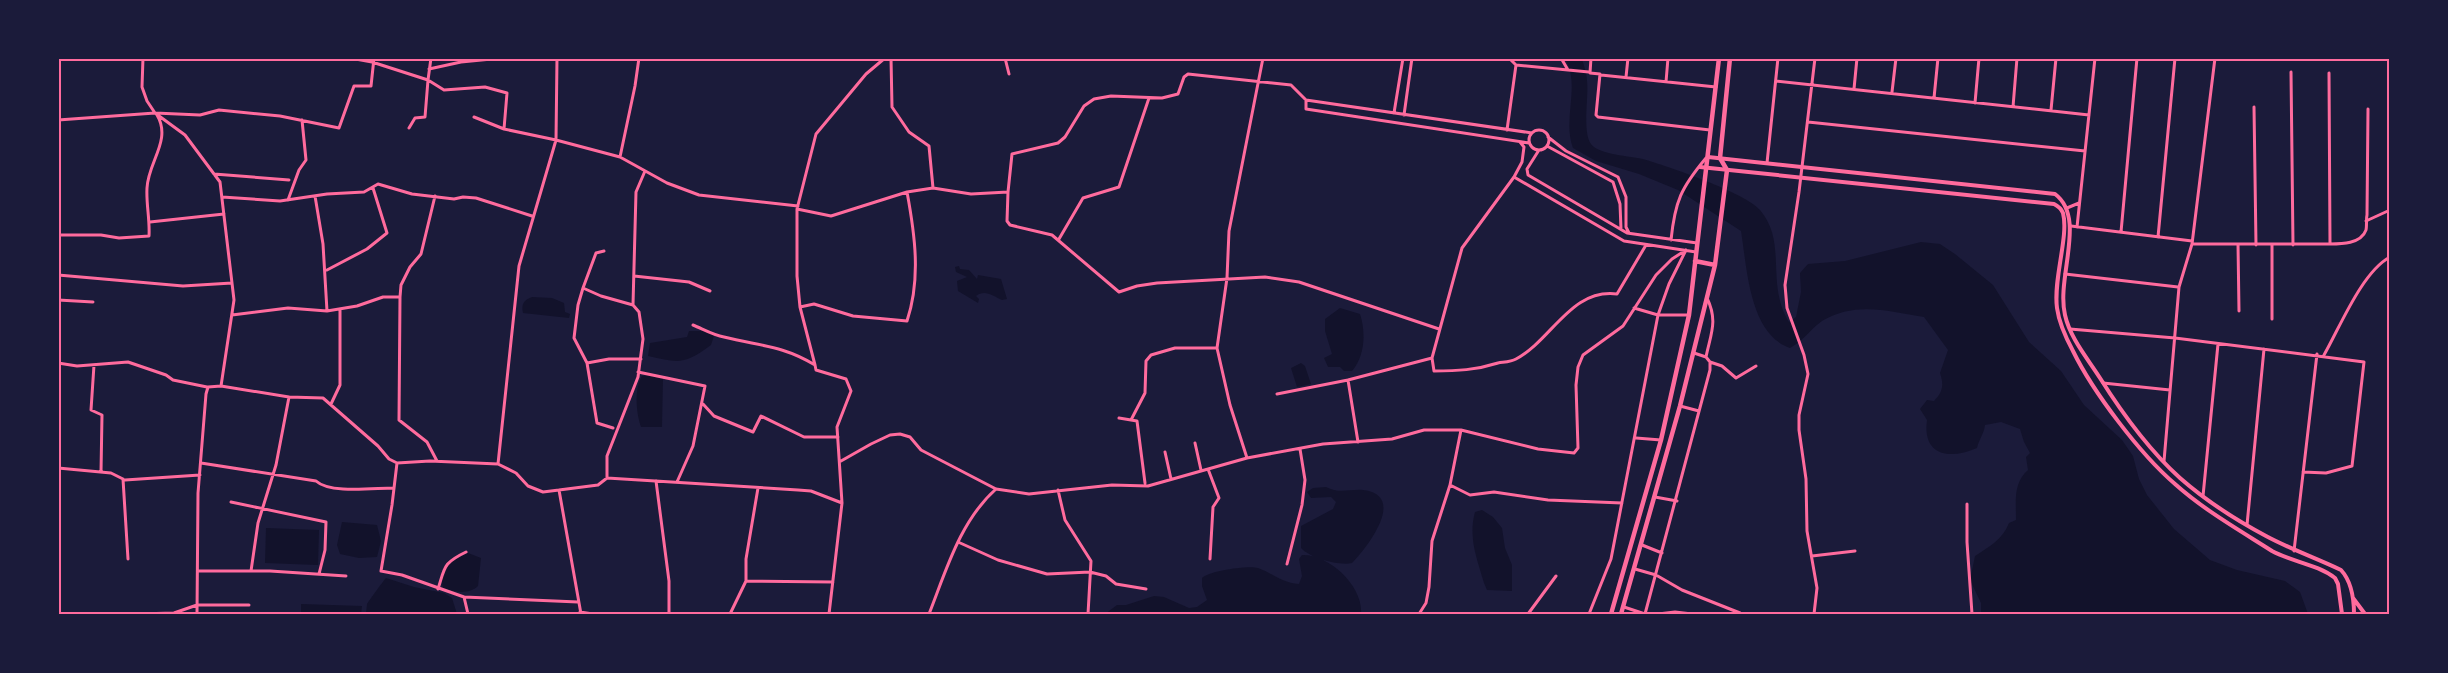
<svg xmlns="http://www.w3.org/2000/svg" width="2448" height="673" font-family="'PT Sans',sans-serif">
<rect width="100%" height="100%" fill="#1b1b3a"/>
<path fill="#12122b" d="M1565 59H1582C1584 66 1587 73 1587 81 1589 96 1582 132 1591 144 1599 155 1631 156 1643 159 1667 166 1746 193 1760 210 1788 243 1765 283 1789 322L1796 317 1801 292 1800 273 1808 264 1845 261 1921 242 1940 244 1955 254 1993 285 2029 342 2061 371 2084 405 2122 440 2133 456 2139 479 2147 495 2174 529 2210 560 2237 570 2285 581 2300 592 2308 614H1981V603L1970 580 1975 556C1990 546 2002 540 2009 523L2016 520C2016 501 2013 483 2028 470L2026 457 2030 453 2024 442 2020 429 2001 422 1985 425C1984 434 1979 439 1977 448 1950 460 1922 456 1927 420L1920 409 1927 400 1934 401C1943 392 1944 385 1940 373L1948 350 1924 317C1888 311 1855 301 1822 321 1810 329 1805 340 1790 348 1749 334 1747 267 1741 231L1678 190 1639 174 1596 161 1573 148C1562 119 1581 85 1565 59Z
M959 266 960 269 969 270 977 279 978 275 1001 279 1007 299 1002 300C993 296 985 289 976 296L979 299 978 303 958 291 957 281 967 277 956 272 955 267Z
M532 297 552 298 564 303 565 312 570 314 569 318 523 313C521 304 524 300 532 297Z
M1340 308 1360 314C1366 332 1365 356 1352 371H1344L1340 367H1328L1324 358 1332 354 1325 331V319Z
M689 331H704L714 336 711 345C684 365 679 363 648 356L650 343 687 337Z
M1301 363 1305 366 1311 384 1297 387 1291 368Z
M650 375 663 377 662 427H641C636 413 634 389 642 376Z
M1326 487C1339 494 1349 489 1363 490 1408 495 1367 548 1352 563 1339 566 1310 558 1301 548V526L1333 509 1336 502 1331 497 1311 498 1307 492 1313 488Z
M1482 510 1493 517 1502 528 1505 548 1512 565V591L1487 590 1484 583C1477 559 1468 537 1475 512Z
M342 522 377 525 381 541 377 557 359 558 340 554 337 545Z
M266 528 319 530 318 565 265 563Z
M468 553 481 558 478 586C469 595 453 592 443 588 438 570 453 559 468 553Z
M1302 555C1329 554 1363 586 1361 613L1105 614 1117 605H1126L1154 596 1164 597 1189 608 1197 607 1207 600 1202 586V578C1208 571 1249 565 1258 568 1272 573 1282 583 1299 584L1302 576 1299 559Z
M386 578 414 587 444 593 452 598 457 614H366C366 613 367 605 367 604 368 602 384 580 386 578Z
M301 604 362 606 361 614H301Z"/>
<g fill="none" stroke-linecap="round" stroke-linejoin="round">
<path stroke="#ff6b9d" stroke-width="3" d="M143 58 142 87 147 101 155 113 185 135 220 182 234 300 221 386 208 387 206 394 198 493 197 614
M264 58H277
M296 58H349
M350 58 372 62 428 80 431 58
M891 58 892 107 909 132 929 146 933 188
M1005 58 1009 74
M1591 58 1590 73 1600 74 1596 115 1598 117 1710 130
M1516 65 1568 70 1561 58
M429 69 461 62 502 58
M1568 70 1589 72
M2291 72 2293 245
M2329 73 2330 244
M1601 75 1716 87
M1626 77 1628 58
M1776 81 2089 115
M1666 82 1668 58
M1854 89 1857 58
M1892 92 1896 58
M1934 98 1938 58
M1306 100V109L1529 143
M1975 103 1979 58
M2013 107 2017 58
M2254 107 2256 245
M2051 110 2056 58
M1394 113 1403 58
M1404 115 1412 58
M474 117 504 129
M58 120 155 113 200 115 219 110 280 116 339 128 354 86H371L374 58
M1808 122 2085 151
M409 128 415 118 425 117 428 80 444 90 485 87 507 93 504 129 556 140 620 157 667 183 699 195 798 206
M1507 130 1516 65 1509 58
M1529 140a10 10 0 1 1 20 0a10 10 0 1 1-20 0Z
M1548 137 1566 151 1618 177 1626 197V227L1629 233
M1547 146 1613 182 1620 204 1621 229
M1539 150 1527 169 1528 175 1627 233 1697 243
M620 157 635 86 639 58
M1767 163 1778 58
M214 174 289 180
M1514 177 1624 241 1696 252
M1008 192 1007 221 1010 225 1052 235 1119 292 1137 286 1157 283 1265 277 1299 282 1439 329
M315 196 323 244 327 311
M222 197 280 201 327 194 364 192 378 184 412 194 454 199 463 197 476 198 532 216
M288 200 299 170 306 160 302 120
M2067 208 2079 203
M797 209 831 216 907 192 933 188 971 194 1008 192 1012 154 1058 143 1065 137 1084 106 1094 99 1111 96 1162 98 1178 94 1184 77 1188 74 1291 85 1306 100 1532 133
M2366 221 2390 210
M150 222 224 214
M2071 226 2192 241
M2077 227 2095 58
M2121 232 2137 58
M58 235H101L119 238 149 236C150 219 146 204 147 188 148 162 172 140 157 115
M2158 237 2175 58
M1059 239 1083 198 1119 187 1149 98
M1671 240C1675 201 1681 188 1706 158
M2192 244H2330C2341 244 2361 244 2366 230 2367 226 2366 219 2367 215L2368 109
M2238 244 2239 311
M327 270 367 249 387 233 373 188
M2065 274 2178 287
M58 275 183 286 232 283
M634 276 689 282 710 291
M583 288 596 253 604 251
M58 294 59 275
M400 297 399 420 427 442 437 461
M58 300 93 302
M800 307 814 304 853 316 907 321C921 279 915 235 907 192
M1634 308 1658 315H1689
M232 315 288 308 327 311 357 306 383 297H400L401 285 410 267 421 254 435 196
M2272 319V245
M693 325C703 329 713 335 724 337 759 346 782 345 815 365
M2070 329 2175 338 2364 362 2352 466 2326 473 2303 472
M2324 355C2340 327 2362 272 2390 257
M1706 357C1711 333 1718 321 1707 298
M1432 358 1434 371C1457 371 1476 370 1498 363 1504 362 1511 362 1516 359 1552 340 1571 288 1617 294L1646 245
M1710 362 1722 366 1736 378 1756 366
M58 363 77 366 128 362 166 375 173 380 207 387
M587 363 609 359H641
M94 365 91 410 102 415 101 472
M638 372 705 386 693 446 677 482
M2103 383 2170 390
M221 386 289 397 323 398 378 446 389 459 397 463 430 461 498 464 516 473 528 486 543 492 559 490 581 614
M1277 394 1348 380
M331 404 340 385V309
M703 404 714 416 753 432 761 416 804 437H838
M1680 406 1699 411
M1119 418 1137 421 1145 483
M1131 420 1145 393 1146 361 1151 355 1175 348H1217
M613 428 597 423 587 363 574 338 578 305 583 288 601 296 633 305
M1636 438 1661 440
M1358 442 1348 380 1432 358 1462 248 1514 177 1522 162 1524 147 1520 142
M1195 443 1201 470
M1165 452 1171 479
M1247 458 1230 405 1217 348 1227 278 1229 231 1263 58
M841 461 871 444 890 435 900 434 910 437 921 450 996 489 1029 494 1112 485 1148 486 1247 458 1323 444 1392 439 1424 430H1461L1538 449 1574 453 1578 448 1576 385 1578 367 1583 355 1623 326 1656 275 1672 259 1686 250
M2164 461 2179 287 2192 244 2215 58
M201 463 316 481C330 494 374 488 393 488
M397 463 392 505 381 571 402 575 464 597 468 614
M498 464 519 266 556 140 557 58
M58 468 111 473 125 480 200 475
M1208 469 1219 498 1213 507 1210 559
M607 478V456L638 377 641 354 643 339 639 312 633 305 636 192 645 171
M123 479 128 559
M656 481 669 581V614
M1450 485 1470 495 1494 492 1548 500 1622 503
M559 490 598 485 607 478 798 490 811 491 842 503
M1058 490 1065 520 1091 561 1088 614
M2203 496 2218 344
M1655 497 1677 501
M231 502 326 522 325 550 319 574
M1967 504V542L1972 614
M2247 525 2264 349
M958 542 998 560 1047 574 1090 572 1106 576 1116 584 1146 589
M1642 545 1662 553
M2294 551 2317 354
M1812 556 1855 551
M1287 564 1302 505 1305 480 1300 449
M1635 569 1656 575 1682 590 1740 613
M198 571H270L346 576
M251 571 258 523 276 465 289 397
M746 581V559L758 488
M438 589C445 567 443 563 466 552
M464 597 578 602
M1624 607 1645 614
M580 612 593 614
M138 614 174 613 197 605H249
M730 614 746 581 833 582
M829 614 842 503 837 427 851 391 846 379 816 370 815 365 800 307 797 276V209L816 134 866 74 885 58
M929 614C946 571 960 521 996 489
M1419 614 1426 603 1429 587 1432 541 1450 485 1461 430
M1528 614 1556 576
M1589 614 1611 559 1658 315 1669 284 1686 250
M1645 614 1710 370V362L1706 357 1694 353
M1658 614 1675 612 1692 614
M1814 614 1817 588 1807 531 1806 479 1799 430V415L1808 374 1804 355 1787 308 1785 285 1799 192 1815 58"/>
<path stroke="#ff6b9d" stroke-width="4" d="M1708 157 2055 194C2087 218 2056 277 2065 315 2070 338 2088 359 2100 378 2122 413 2149 450 2180 478 2205 500 2236 520 2266 536 2290 549 2316 558 2341 570 2352 582 2354 599 2354 614
M1700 167 2054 204C2058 206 2061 208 2063 213 2069 236 2053 279 2057 308 2059 323 2066 338 2073 351 2093 392 2140 454 2175 484 2204 510 2239 530 2272 551 2292 562 2317 564 2335 578L2338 584 2342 614
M2353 598 2365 614"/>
<path stroke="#ff6b9d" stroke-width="4.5" d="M1695 261 1715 265
M1611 614 1661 440 1689 315 1719 58
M1621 614 1680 406 1715 265 1727 170 1720 158 1730 58"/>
</g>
<rect width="2448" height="673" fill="none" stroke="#1b1b3a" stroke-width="120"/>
<rect x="60" y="60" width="2328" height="553" fill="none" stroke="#ff6b9d" stroke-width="2"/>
</svg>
